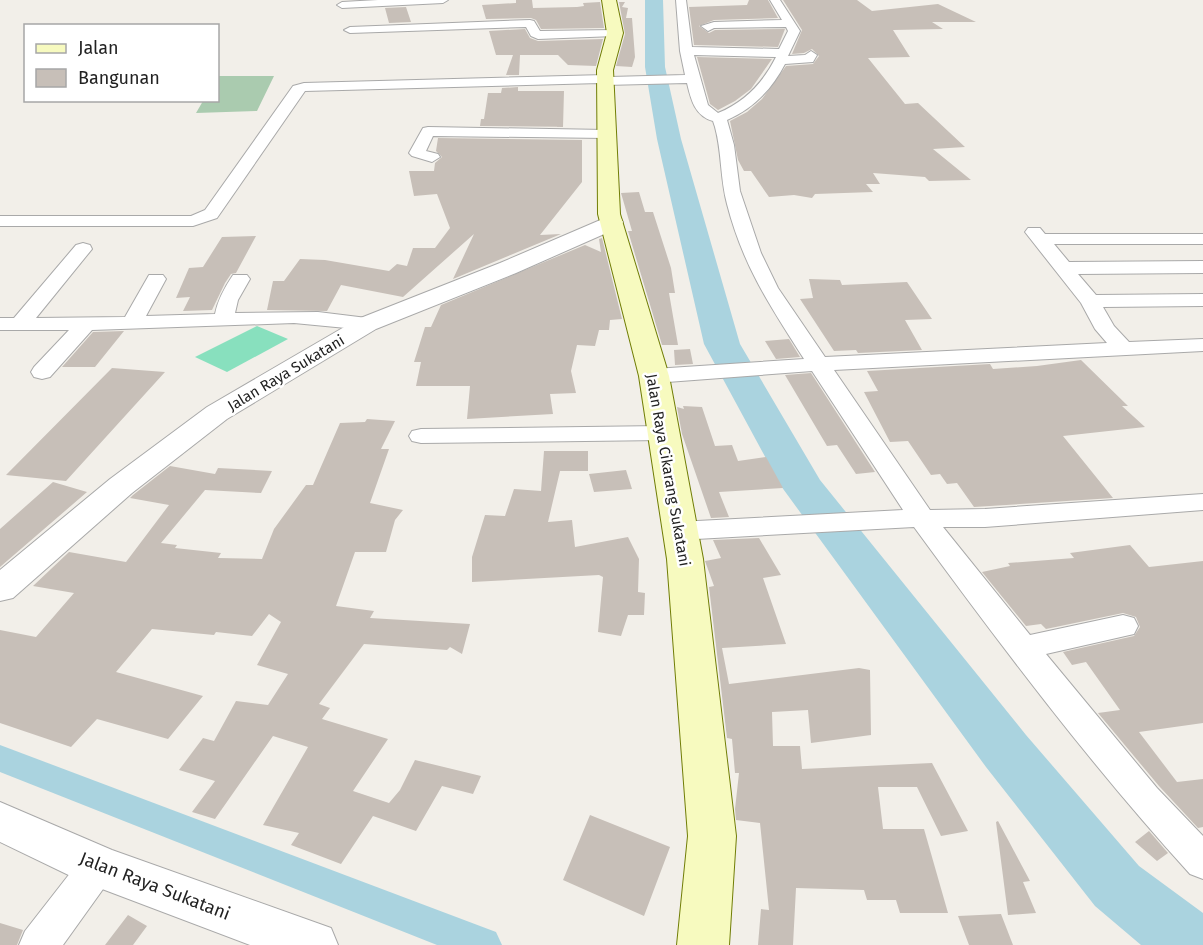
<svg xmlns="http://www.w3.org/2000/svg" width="1203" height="945" font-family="'Fira Sans',sans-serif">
<rect width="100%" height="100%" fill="#f2efe9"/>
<path fill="#aacbaf" d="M218 76H274L257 111 196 113 203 101 218 100Z"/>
<path fill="#88e0be" d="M257 326 288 339 227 372 195 357Z"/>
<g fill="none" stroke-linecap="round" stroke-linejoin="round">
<path fill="#aad3df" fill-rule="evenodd" d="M0 745 496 932 502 945H437L0 772Z"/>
<path fill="#aad3df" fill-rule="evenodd" d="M645 0H663L665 67 681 139 740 344 820 480 1026 735 1139 866 1203 913V945H1141L1095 906 986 767 781 486 704 344 657 139 645 67Z"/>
</g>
<path fill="#c7bfb8" d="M516 0H532L533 8 577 7 584 6 583 3 600 2 604 28 541 29 536 20 531 18 486 19 482 5 516 3Z
M749 0H768L778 18 714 20 699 26 709 33 715 30 785 29 778 47 694 45 689 7 747 5Z
M783 0H857L872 11 938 4 976 22H932L943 29 893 30 910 57 868 58 905 104 918 103 965 147 933 149 971 180 929 181 925 177 873 173 880 184H866L873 192 815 194 812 198 794 195 769 197 751 171H744L738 160 730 121 747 112 762 99 786 66 813 64 819 56 812 49 804 53 792 54 802 30Z
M619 2H625L622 7 628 8 626 18H632L635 57 632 67 616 66 625 34Z
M406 7 411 22 389 23 385 8Z
M525 29 530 38 538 41 603 39 596 66 568 65 558 55H520L519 75H506L513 55H496L489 31Z
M697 57 772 59 751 89 735 101 718 110 710 104Z
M518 87V91H564L563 127H581L480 126 481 119H484L488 93H501L502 88Z
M438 138 582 140V182L540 235 561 234 453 279 474 234 403 297 341 285 327 311 267 310 273 281H284L300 259 325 260 389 271 397 264 407 266 413 248H435L450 228 437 194 414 196 409 171H434L435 163 442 157 436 151Z
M639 192 645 212H653L671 268 675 293H669L678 345H662L628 231H632L621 193Z
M256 236 236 273 231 274 225 283 212 310 183 311 190 297 176 298 189 268 203 267 222 237Z
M602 238 622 319 610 320 609 330H599L595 346 577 345 571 371 576 393 550 394 553 414 467 419 470 386H416L421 362H414L425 327H431L441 305 585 245 601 252 599 239Z
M809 279 840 280 842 285 907 282 932 319 905 320 922 350 858 353 856 350 834 351 800 299 813 298Z
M124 331 95 367H62L93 332Z
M789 339 800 357 776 359 765 341Z
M690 349 693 364 675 365 674 350Z
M1081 360 1128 406H1122L1145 427 1063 436 1113 498 974 507 957 483 947 484 940 474 931 475 908 441 890 442 864 392 878 391 867 371 990 364 993 369 1037 366Z
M112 368 165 372 66 481 6 475Z
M811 373 875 472 856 474 837 445 827 446 785 375Z
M683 406 702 407 715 446 732 445 738 461 766 457 783 488 719 492 729 517 711 518 682 434 677 407 684 409Z
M367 419 395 421 381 449H389L370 503 403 510 395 520 386 552H355L336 606 374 611 370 618 470 624 462 654 450 647 447 650 364 644 319 704 330 708 322 719 388 739 353 791 389 803 400 790 415 760 481 776 473 794 442 786 416 831 373 816 341 864 291 845 299 833 263 825 308 747 273 736 215 819 192 812 215 781 179 770 203 738 214 741 236 701 268 705 288 674 257 665 281 622 269 614 252 636 216 632 214 635 152 629 116 672 203 696 168 739 97 719 71 747 0 723V630L36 637 74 593 33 586 69 552 126 562 169 505 130 498 133 495 170 466 215 474 218 468 272 471 261 493 205 490 161 543 177 545 175 548 221 553 218 558 262 559 274 529 306 485H313L340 423 365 422Z
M544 451H588V471H560L548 522 572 520 575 547 628 537 639 559 638 592 645 593 644 615H628L621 636 598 632 603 577 599 575 472 582V557L485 515 505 516 514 489 541 491Z
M626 470 632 489 594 492 589 474Z
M53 482 87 492 0 567V529Z
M759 538 781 575 763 578 786 644 722 648 729 684 859 668 870 670 871 735 811 743 808 710 772 712 773 746H800L802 769 932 763 968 831 941 836 917 787H878L883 829H924L948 913H900L896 900H867L864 890 796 888 793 945H758L761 909 769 910 760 823 736 820 735 809 739 773H735L732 739 727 738 709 587 714 586 705 561 721 558 713 540Z
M1130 545 1149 567 1203 561V723L1139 732 1177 782 1203 779V827L1198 828 1159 786 1098 713 1120 710 1086 662 1072 665 1063 652 1134 636 1140 627 1136 617 1123 613 1046 629 1041 624 1026 626 982 572 1010 566 1008 563 1074 558 1070 553Z
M590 815 670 847 644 916 563 880Z
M998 821 1030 881 1023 882 1036 913 1008 915 996 822Z
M1149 831 1168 853 1157 861 1135 842Z
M1001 914 1013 945H969L958 916Z
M128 915 147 926 133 945H105Z
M0 923 23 930 17 945H0Z"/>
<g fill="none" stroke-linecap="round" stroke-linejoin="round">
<defs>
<path id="minor" d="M378 0H448L443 3 342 8 337 5 342 2Z
M676 0H686L692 47 779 49 788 31 786 27 714 28 708 31 701 26 714 22 782 20 770 0H780L800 31 788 56 805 55 811 51 817 55 813 62 785 64C772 89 753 109 727 120L734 145 740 191 761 253 778 288 825 357 1107 343 1095 329 1081 303 1025 232 1028 228H1040L1045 234H1203V244H1054L1069 262 1203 261V273L1078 274 1096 295 1203 294V306L1103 307 1114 326 1129 342 1203 339V351L834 370 930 510 985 509 1203 494V510L985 527H943L1030 635 1123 615 1134 618 1138 626 1134 634 1046 654 1157 788 1203 836V879L1190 874C1090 764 1001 646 914 527L678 540 668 537 664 531 668 525 678 522 903 510 812 371 654 383 646 381 643 376 646 371 654 369 804 359C770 306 743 266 727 204 720 178 722 152 715 127L713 121C695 116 691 100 687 83L605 85 600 83 305 91 217 218 193 226H0V216H191L205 210 293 86 304 83 605 75 610 77 685 75 680 51ZM694 55 776 57C763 83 745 102 718 113L708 105Z
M530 20 534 21 540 31 615 30 621 33 615 36 538 39 531 36 526 27 350 33 344 30 350 27Z
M428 127 606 130 613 134 606 138 433 136 426 151 438 154 440 157 432 162 412 156 409 153 423 128Z
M83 243 90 245 92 249 36 318 125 317 149 275H163L166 279 146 316 215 314C218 299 225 287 233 275H247L250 279 238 300 235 313 318 312 367 318 374 320 377 324 374 328 367 330 294 323 92 330 50 377 42 379 34 377 31 372 34 367 69 330H0V318H14L76 245Z
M662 426 671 428 674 433 671 438 662 440 421 443 412 441 409 436 412 431 421 429Z
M98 849 111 854 117 866 111 878 63 945H19L25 931 85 854Z"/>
<path id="tertiary" d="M612 215 620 217 623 222 620 227 516 273 376 329 227 419 132 493 13 598 0 601V570L110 479 207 407 358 319 500 263Z
M0 802 112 850 331 928 338 945H250L81 881 0 842Z"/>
<path id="secondary" d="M602 0H616L623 33 613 70 620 214 669 376 703 559 736 836 729 945H677L688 836 667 559 639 376 598 214 597 70 607 33Z"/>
</defs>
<use href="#minor" stroke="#a9a9a9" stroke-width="2"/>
<use href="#tertiary" stroke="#a9a9a9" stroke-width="2"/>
<use href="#secondary" stroke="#707d05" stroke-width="2"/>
<use href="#minor" fill="#fff" fill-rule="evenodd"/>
<use href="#tertiary" fill="#fff" fill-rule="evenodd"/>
<use href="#secondary" fill="#f7fabf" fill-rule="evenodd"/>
</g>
<g text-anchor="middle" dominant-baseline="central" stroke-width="5" stroke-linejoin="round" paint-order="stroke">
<g font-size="15" fill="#222" stroke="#fff">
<text transform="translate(286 373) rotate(-31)">Jalan Raya Sukatani</text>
<text transform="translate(668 470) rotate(80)">Jalan Raya Cikarang Sukatani</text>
</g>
<g font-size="18" fill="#222" stroke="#fff">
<text transform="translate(155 886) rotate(21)">Jalan Raya Sukatani</text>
</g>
</g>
<rect x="24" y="24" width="195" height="78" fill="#ffffff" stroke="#a7a7a7" stroke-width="1.5"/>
<rect x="36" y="44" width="30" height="9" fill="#f7fabf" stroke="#a7a7a7" stroke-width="1.5"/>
<text x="78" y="54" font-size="18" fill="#222222">Jalan</text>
<rect x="36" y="69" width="30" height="18" fill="#c7bfb8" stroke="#a7a7a7" stroke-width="1.5"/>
<text x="78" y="84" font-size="18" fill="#222222">Bangunan</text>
</svg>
